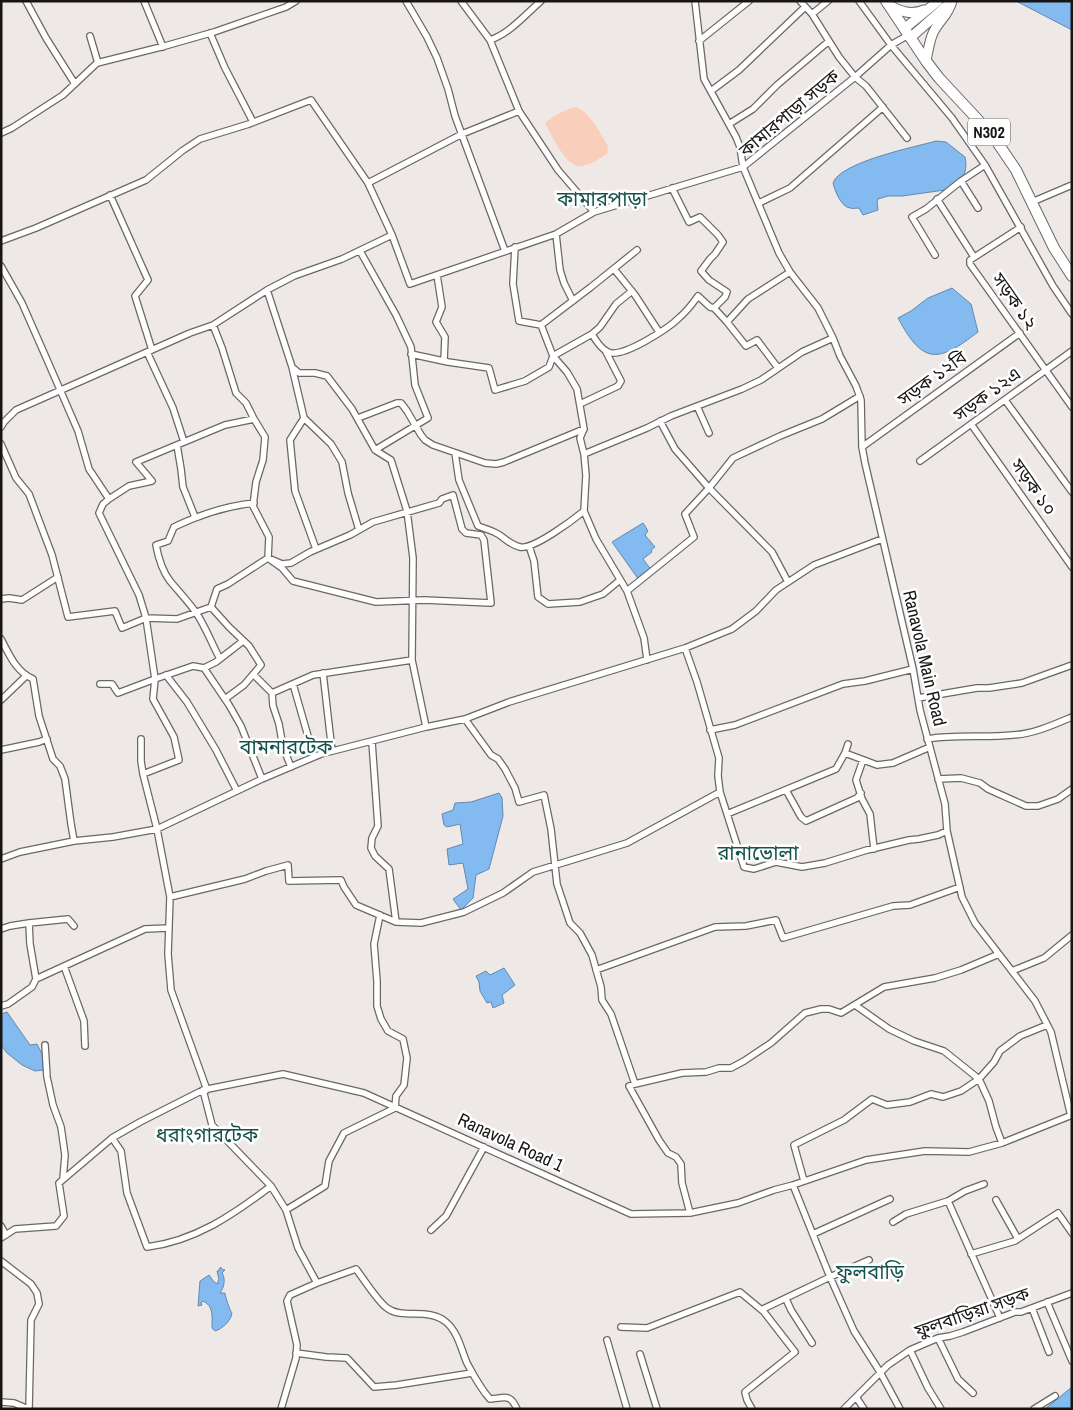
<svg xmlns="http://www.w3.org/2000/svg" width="1073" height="1410" font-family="'Archivo Narrow','Noto Sans Bengali',sans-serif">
<rect width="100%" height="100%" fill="#eee9e7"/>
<path fill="#f9cfbb" d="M576 107C591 113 600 133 608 146L607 154C600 158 591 165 582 166 566 169 552 135 545 123 554 115 565 110 576 107Z"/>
<path fill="#83baef" stroke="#6389ae" d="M1016 1H1072V30Z
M936 141 946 142 965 157C969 174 960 185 945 190L902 196H888L878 199 877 202 878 210 863 215 859 208C856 208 853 209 850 208 841 207 835 191 833 183 840 162 915 147 936 141Z
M952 288 971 304 978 332C938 363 923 365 898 318L911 311 928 298Z
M643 523 648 531 645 535 655 547 651 550 652 552 643 559 652 571 639 580 612 542Z
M499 793 502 798 503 816 489 869 476 875 473 898 461 910 453 899 468 889 463 863 449 865 447 849 463 844 460 824 447 827 444 825 442 814 453 810 455 803 471 802Z
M504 968 515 985 502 995 504 1003 493 1008 491 1002 487 1003 480 991 479 982 476 976 486 971 490 975Z
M7 1012 30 1045 37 1044 44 1058V1070L35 1071 22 1065 7 1053 1 1045V1014Z
M221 1267V1269L225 1270 222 1273C226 1279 224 1288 220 1293H225C225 1296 230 1311 232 1313 231 1321 222 1329 215 1331L212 1328C212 1317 214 1306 203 1301L201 1303 202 1305 198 1306 200 1281 209 1275 214 1282 218 1284V1281L219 1279 217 1271H219V1269Z
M1072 1387V1409H1045Z"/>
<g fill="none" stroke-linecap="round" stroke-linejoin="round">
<defs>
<path id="street" d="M26 1 46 38 75 84
M144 1 163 47
M406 1 427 37 437 58 448 89 455 116 505 251
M461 1 490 40 519 111 558 170 594 212
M695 1 704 79 736 137 740 147 743 167 779 253 790 272 818 308 833 338 840 356 856 386 861 400 862 447 865 463 913 669 920 710 945 804 947 831 962 897 975 923 1035 1001 1051 1032 1071 1116
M800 1 812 14 839 57 855 77 866 86 907 138
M859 1 891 45 952 118 985 165 1053 286 1072 314
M812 14 828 1
M210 33 225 68 253 122
M90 36 98 63
M490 40C510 33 525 15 541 1
M699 41 749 1
M711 91 739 70 805 7
M729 124 753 109 777 85 829 41
M1 133 12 128 63 95 97 63 165 46 214 32 286 7 296 1
M961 181 978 208
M672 188 689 222 700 217 718 235 723 242 715 254 710 259 701 271 709 280 727 292 725 297 714 308 727 322
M110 195 148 280 135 296 152 350
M937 199 974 257
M1032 202 1072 185
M759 203 790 188 883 107
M1021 227 970 260V264L1072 407
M556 234 560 270 564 283 573 301
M392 235 368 183 462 134 519 111
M1 241 36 228 146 180 182 151 200 139 249 124 311 100 368 183
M515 247 513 284 519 321 541 325 553 356 567 372 577 389 584 429 580 438 584 454 586 475 584 511 596 539 627 591 644 638 647 660
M360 251 396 315 411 347 415 385 428 418 375 450
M935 255 912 217 926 209 961 181 985 165
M1 266 22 303 48 362 78 431 89 469 109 499 103 504 99 513 139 595 146 618 155 679 193 666 204 668 229 705 241 726 262 779
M614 269 635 295 659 332
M437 275 442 307 436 322 445 337 444 361
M267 290 292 367 299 373H315L327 376 352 409 375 450 391 460 407 511 413 558 412 660 426 727
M213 325 222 348 236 393 246 403 254 419
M541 325 591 287 637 250
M592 334 600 327 616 304 632 291
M147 352 173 408 184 442
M411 354 448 362 489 368 495 390 525 381 549 367 553 356 592 334C596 341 601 349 608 352 622 359 669 328 680 317 687 311 693 303 698 296L710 307 714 308
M292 367 304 418 290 440 295 491 316 549
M778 368 757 340 746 346 727 322 748 299 790 272
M1005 400 1072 492
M580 404 618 386 621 381 606 352
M697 406 709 433
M304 418 331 444 342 462 348 493 359 530
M358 418 397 403H401L407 411 421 435 425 440 433 445 485 463 496 464 504 462 584 429
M660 421 675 449 709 488 772 552 788 582
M971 424 1072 567
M1 427 4 422 16 410 190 333 213 325 267 290 294 276 342 259 392 235 410 284 556 234 594 212 743 167 855 77 891 45 910 34
M1 444 16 478 29 494 52 555 68 617 115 611 122 628 146 618 177 619 211 607 217 589 228 584 268 558 282 568 293 581 376 602 424 600 491 603 484 540 481 535 466 533 462 529 453 495 442 499 439 503 373 522 350 535 310 552 291 563 282 564 268 558 269 537 253 506 256 482 263 460 265 437 254 419 225 425 136 462 152 481 129 486 109 499
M177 445 181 469 183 487 195 517
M862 447 1020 333
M455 453 459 480 478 526C484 528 490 530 496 533 504 537 510 545 520 547 533 550 573 520 584 511
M584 454 647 428 671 416 742 389 761 380 802 352 833 338
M920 461 1072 351
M529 546 534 561 538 597 548 604 580 602 603 594 620 580
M627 591 694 537 685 514 709 488 733 458 780 436 822 419 860 396
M1 599 9 598 22 600 58 577
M211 607 229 627 249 646 261 665 244 685 225 699
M1 639C9 654 16 672 33 679L39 716 53 759 60 766 65 779 71 824 74 841
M685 648 697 682 719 758 718 776 720 792 744 867 754 869 776 862 802 867 825 863 867 850 909 840 919 839 938 835 947 831
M220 659C212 644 206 628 197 614 189 602 179 592 170 581 163 572 158 556 156 545L168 541 174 527C199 515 226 506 254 503
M204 668 216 662 243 641
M323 673 332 751
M166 675 187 702 216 750 237 791
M255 676 272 693 313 675 412 660
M100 684H112L118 693 155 679 153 699 174 737 179 760 143 774 157 829 170 897 168 954 171 990 207 1090
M293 684 314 757
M272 693 273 706 279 724 283 747 291 767
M918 698 977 688H989L1022 683 1072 665
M1 700 26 676
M465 719 491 755 498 759 505 769 515 788 519 802 544 795 551 829 557 884 570 923 580 933 592 955 601 987 602 1000 611 1014 635 1084 629 1086 659 1140 668 1153 676 1157 681 1164 682 1183 690 1213
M710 730 735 725 843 684 865 681 913 669
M141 739V761L143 774
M927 739C956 734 984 738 1013 735 1033 734 1053 725 1072 717
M372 742 378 826 372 838 371 848 375 856 389 869 396 922
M1 750 39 742 47 739
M845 753 877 765 893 763 930 747
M863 760 856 780 862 799 870 814 874 849
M938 779 961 778 980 783 988 789 1026 806H1038L1058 799 1072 789
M786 790 801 817 806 821 857 798 861 793
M727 814 836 769 845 753 848 744
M1 859 20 852 74 841 113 837 157 829 262 779 321 754 426 727 465 719 509 702 685 648 732 629 756 611 776 590 814 565 882 539
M170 897 245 879 266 871 288 865 289 881 341 880 344 887 356 905 396 922 421 923 464 912 503 893 533 872 627 843 720 792
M29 923 68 919 74 926
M1 929 10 926 29 923 30 944 36 979
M64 966 84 1021 85 1046
M596 970 715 927 746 926 776 920 783 938 893 906 910 905 960 887
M1012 971 1044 958 1072 935
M855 1005 889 1029 914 1041 944 1051 979 1079 989 1101 996 1127 1002 1143
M1 1006 8 1004 32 987 36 979 145 929 169 928
M45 1045 47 1077 53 1105 61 1127 65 1155 63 1179
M635 1084 682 1073 706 1072 719 1068H731L744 1061 771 1043 805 1013 821 1009H829L841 1013 884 987 935 978 961 970 999 954
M203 1090 212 1125 271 1186 286 1210 298 1248 317 1283 356 1269C363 1278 378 1302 387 1308 403 1320 428 1307 446 1322 458 1332 461 1349 467 1363 474 1376 480 1388 490 1399 505 1398 510 1393 517 1409
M112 1138 121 1151 127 1193 147 1247C195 1241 233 1215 271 1186
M804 1181 794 1145 844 1120 872 1099 887 1105 910 1102 931 1094 943 1097 961 1091 979 1079 994 1062 1000 1051 1020 1036 1047 1025
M793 1185 830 1277 854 1331 880 1372 900 1409
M996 1200 1018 1239
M948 1201 965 1191 984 1184
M286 1210 325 1186 329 1161 344 1133 395 1108 396 1096 404 1085 407 1058 403 1039 388 1031 381 1019 377 1006V981L374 944 380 915
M893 1222 906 1214 948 1201 1000 1318
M1 1226 6 1235
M431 1230 446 1216 484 1147
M813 1234 890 1199
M1 1238 15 1229 56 1226 64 1216 59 1183 112 1138 140 1122 203 1090 283 1074 364 1093 631 1214 690 1213 738 1203 774 1190 793 1185 866 1160 925 1151 969 1152 1002 1143 1072 1115
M971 1254 1015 1241 1058 1213 1072 1233
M1 1261 31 1284 37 1293 39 1304 31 1320 29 1409
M786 1299 791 1310 812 1343
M1047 1302 1072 1361
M1032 1308 1049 1352
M621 1327 647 1328 740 1292 764 1312
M938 1338 958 1379 973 1393
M607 1340 627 1409
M910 1350 928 1388 941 1409
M296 1353 326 1357 347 1358 374 1387 397 1385 472 1373
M640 1354 657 1409
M856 1397 864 1409
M1 1402 14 1403 28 1409
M281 1409 296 1358 297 1345 287 1301 290 1295 317 1283
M752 1409 747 1400 745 1392 795 1352 764 1312 763 1309 830 1277 869 1260
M844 1409 888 1365 910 1350 938 1338 950 1336 963 1332 1015 1312H1021L1072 1293
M1034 1409 1055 1396"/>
<path id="primary" d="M889 5C901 12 911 15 924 10
M904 29 938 1
M910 38 952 1
M926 61C928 52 929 42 933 33 939 20 948 16 952 1"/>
<path id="highway" d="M886 1 926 61 939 78 993 136 1016 170 1054 248 1072 276"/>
</defs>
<use href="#street" stroke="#6a6765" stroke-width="8"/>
<use href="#primary" stroke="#6a6765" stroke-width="11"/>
<use href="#highway" stroke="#6a6765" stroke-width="12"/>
<use href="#street" stroke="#fff" stroke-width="5.5"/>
<use href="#primary" stroke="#fff" stroke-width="9"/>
<use href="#highway" stroke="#fff" stroke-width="10"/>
</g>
<g text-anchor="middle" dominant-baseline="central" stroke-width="5" stroke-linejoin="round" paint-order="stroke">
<rect fill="#fff" stroke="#5d5c5b" stroke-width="1" x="968" y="118.5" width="42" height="27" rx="4"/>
<g font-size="16" font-weight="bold" fill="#171615">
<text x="989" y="132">N302</text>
</g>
<g font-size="18" fill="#171615" stroke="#fff">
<text transform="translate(789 113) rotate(-40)">কামারপাড়া সড়ক</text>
<text transform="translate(1015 301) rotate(55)">সড়ক ১২</text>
<text transform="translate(932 378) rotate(-36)">সড়ক ১২বি</text>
<text transform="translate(987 394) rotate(-36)">সড়ক ১২এ</text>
<text transform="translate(1034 487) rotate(55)">সড়ক ১০</text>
<text transform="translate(925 658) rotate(77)">Ranavola Main Road</text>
<text transform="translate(511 1142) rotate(25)">Ranavola Road 1</text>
<text transform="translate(972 1312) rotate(-19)">ফুলবাড়িয়া সড়ক</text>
</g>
<g font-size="20" fill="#15514d" stroke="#fff">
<text x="602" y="198">কামারপাড়া</text>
<text x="286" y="746">বামনারটেক</text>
<text x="758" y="852">রানাভোলা</text>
<text x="207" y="1134">ধরাংগারটেক</text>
<text x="870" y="1271">ফুলবাড়ি</text>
</g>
</g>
<rect width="1073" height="1410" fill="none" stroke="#171615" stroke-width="5"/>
</svg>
